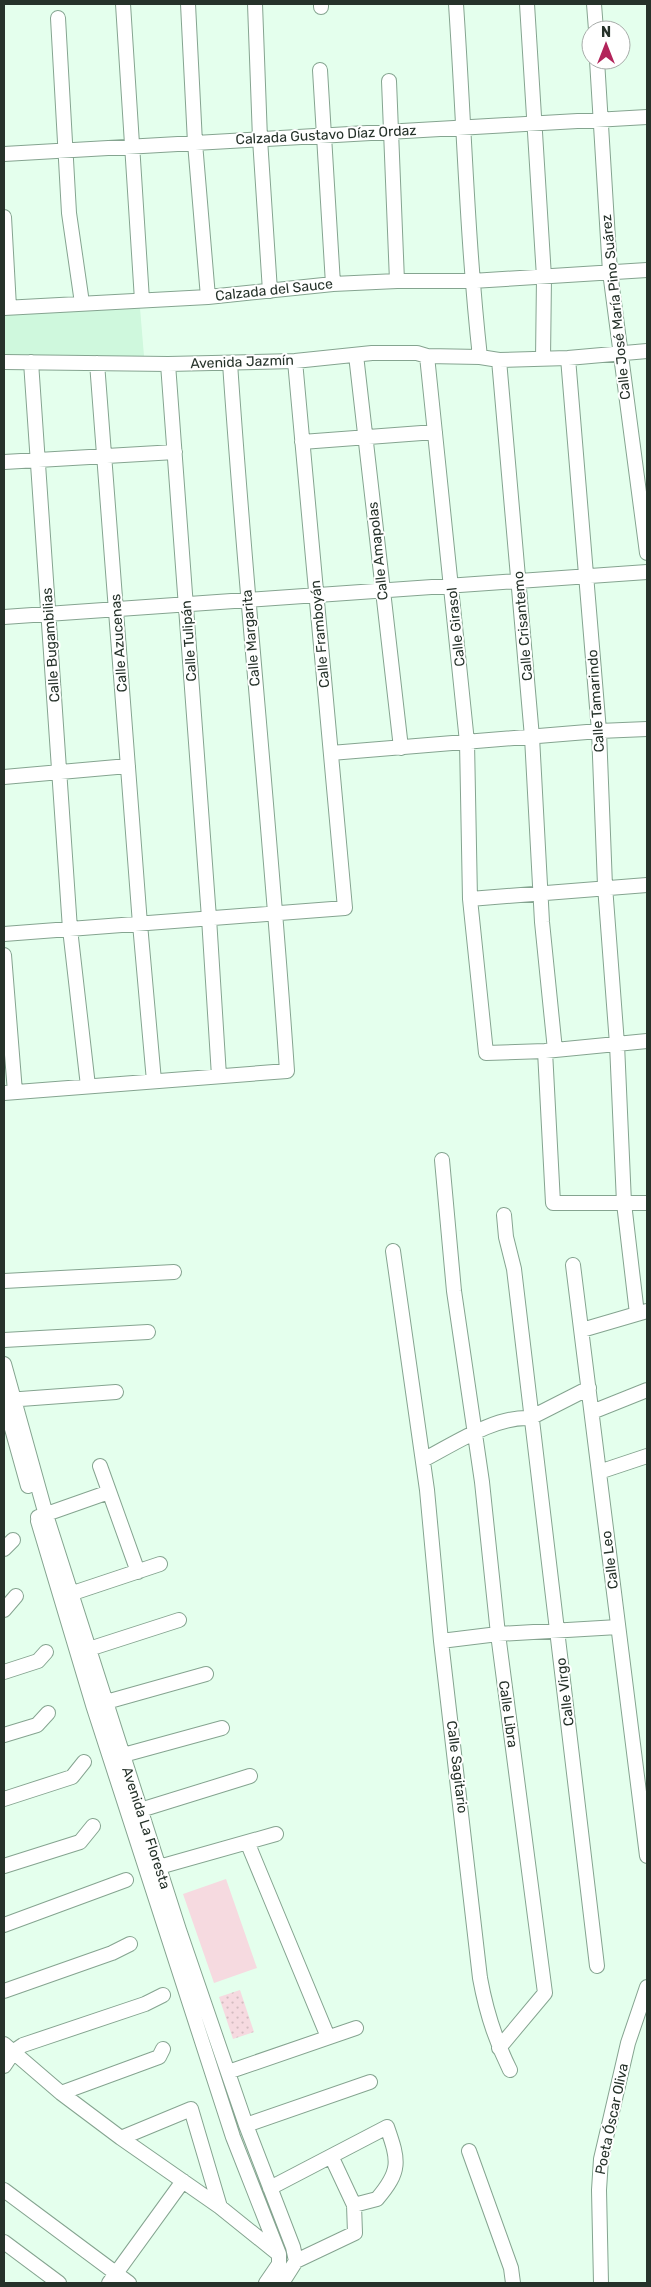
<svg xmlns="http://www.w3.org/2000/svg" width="651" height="2287" font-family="Rubik,sans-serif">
<defs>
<pattern id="park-dots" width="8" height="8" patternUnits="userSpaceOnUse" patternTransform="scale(1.25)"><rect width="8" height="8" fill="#f6dae0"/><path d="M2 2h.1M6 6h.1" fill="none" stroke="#d3bcc0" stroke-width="1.8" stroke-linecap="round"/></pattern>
</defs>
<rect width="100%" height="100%" fill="#e4ffed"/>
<path fill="#cff8dd" d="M140 308 144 356H4V315Z"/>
<path fill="url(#park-dots)" d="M240 1990 254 2032 233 2039 219 1997Z"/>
<path fill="#f6dae0" d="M226 1879 257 1968 214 1983 183 1894Z"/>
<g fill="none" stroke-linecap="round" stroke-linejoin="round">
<defs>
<path id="minor" d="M123 4 142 300
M188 4 195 143 208 297
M255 4 260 139 270 291
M321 4V7
M456 4C464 121 467 240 480 357
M527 4 544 277 543 359
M594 4 596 30
M58 18 69 213 82 303
M597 60 610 272 647 553
M320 70 333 284
M389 81 397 281
M4 154 647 117
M4 217 9 307
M4 308 208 297 333 284 397 281H472L647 270
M356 355 401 748
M427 356 467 742 470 899 486 1053 545 1051 647 1041
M568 358 599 731 605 886 617 1044 624 1203 637 1314
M499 360 532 737 542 922 555 1050
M4 362 168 364 295 361 372 353H417L427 356 480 357 499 360 568 358 647 351
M31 362 70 929 88 1086
M97 363 140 924 154 1081
M168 364 209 918 219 1076
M302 442 435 432
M4 462 175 452
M4 617 647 572
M331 753 599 731 647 729
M4 777 128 766
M470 899 647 885
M4 934 345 908 295 361
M4 955 15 1092
M545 1051 553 1203H647
M4 1093 287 1071C271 834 246 599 230 363
M442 1160 454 1291 482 1482 498 1634 545 1993 499 2048
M504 1215 506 1237 514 1269 597 1966
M393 1251 427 1490 441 1641 480 1978C486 2011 495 2040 510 2070
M573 1265 647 1856
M4 1281 174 1272
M582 1330 647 1311
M4 1340 148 1332
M4 1364 46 1515 179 1930 246 2125 293 2247 296 2261 282 2283
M4 1400 28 1486
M7 1400 116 1392
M592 1412 647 1390
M423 1460C454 1444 495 1416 530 1418L589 1388
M100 1466 138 1572
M599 1472 647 1456
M38 1517 109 1492
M38 1521 93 1705 233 2137 279 2254V2264L266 2283
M4 1549 13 1540
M64 1596 160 1564
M4 1610 16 1596
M441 1641 498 1634 618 1627
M80 1649H89L179 1620
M4 1672 38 1661 46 1652
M99 1704 206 1674
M4 1735 37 1725 48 1713
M116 1757 222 1728
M4 1799 72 1777 84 1762
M134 1812 250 1776
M248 1844 328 2037
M4 1866 80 1842 93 1826
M159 1867 276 1834
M4 1925 126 1880
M4 1991 112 1953 130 1944
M4 2044 61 2093 121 2138 220 2207 276 2252
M4 2066 14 2051 23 2045 145 2004 163 1995
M228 2072 356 2028
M61 2093 159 2057 163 2049
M246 2125 370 2082
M121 2138 191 2109 220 2207
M469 2151 511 2268 513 2283
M270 2188 387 2127C399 2161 401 2171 377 2199L354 2205
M4 2190 129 2283
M4 2242 59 2283
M296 2261 355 2233 354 2205 332 2158
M109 2283 183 2181
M601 2283 599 2190 601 2159 628 2043 647 1987"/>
</defs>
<use href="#minor" stroke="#85a490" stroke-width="16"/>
<use href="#minor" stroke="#fff" stroke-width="14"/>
</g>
<g text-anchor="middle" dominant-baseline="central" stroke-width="4" stroke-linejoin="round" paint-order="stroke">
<g font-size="14" fill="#26322a" stroke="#fff">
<text transform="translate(326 135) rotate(-3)">Calzada Gustavo Díaz Ordaz</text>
<text transform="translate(274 290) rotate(-6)">Calzada del Sauce</text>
<text transform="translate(616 307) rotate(-96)">Calle José María Pino Suárez</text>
<text transform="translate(242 362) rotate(-2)">Avenida Jazmín</text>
<text transform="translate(378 551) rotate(-96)">Calle Amapolas</text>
<text transform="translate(523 626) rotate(-95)">Calle Crisantemo</text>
<text transform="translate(456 627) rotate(-96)">Calle Girasol</text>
<text transform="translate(320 634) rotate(-95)">Calle Framboyán</text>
<text transform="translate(251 638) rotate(-95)">Calle Margarita</text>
<text transform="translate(189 641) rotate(-94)">Calle Tulipán</text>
<text transform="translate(119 643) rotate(-94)">Calle Azucenas</text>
<text transform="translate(51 645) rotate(-94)">Calle Bugambilias</text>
<text transform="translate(596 701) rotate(-94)">Calle Tamarindo</text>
<text transform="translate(610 1560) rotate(-97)">Calle Leo</text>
<text transform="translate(565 1692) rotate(-97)">Calle Virgo</text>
<text transform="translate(508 1714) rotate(82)">Calle Libra</text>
<text transform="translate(457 1767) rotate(83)">Calle Sagitario</text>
<text transform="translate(146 1828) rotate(72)">Avenida La Floresta</text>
<text transform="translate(612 2119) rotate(-78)">Poeta Óscar Oliva</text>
</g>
</g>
<rect width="651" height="2287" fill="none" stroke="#26322a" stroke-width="10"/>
<g transform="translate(606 45)"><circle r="24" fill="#ffffff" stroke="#a8adaa"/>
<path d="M0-4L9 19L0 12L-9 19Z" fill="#b2245a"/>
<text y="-8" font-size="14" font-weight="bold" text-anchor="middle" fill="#26322a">N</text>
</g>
</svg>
